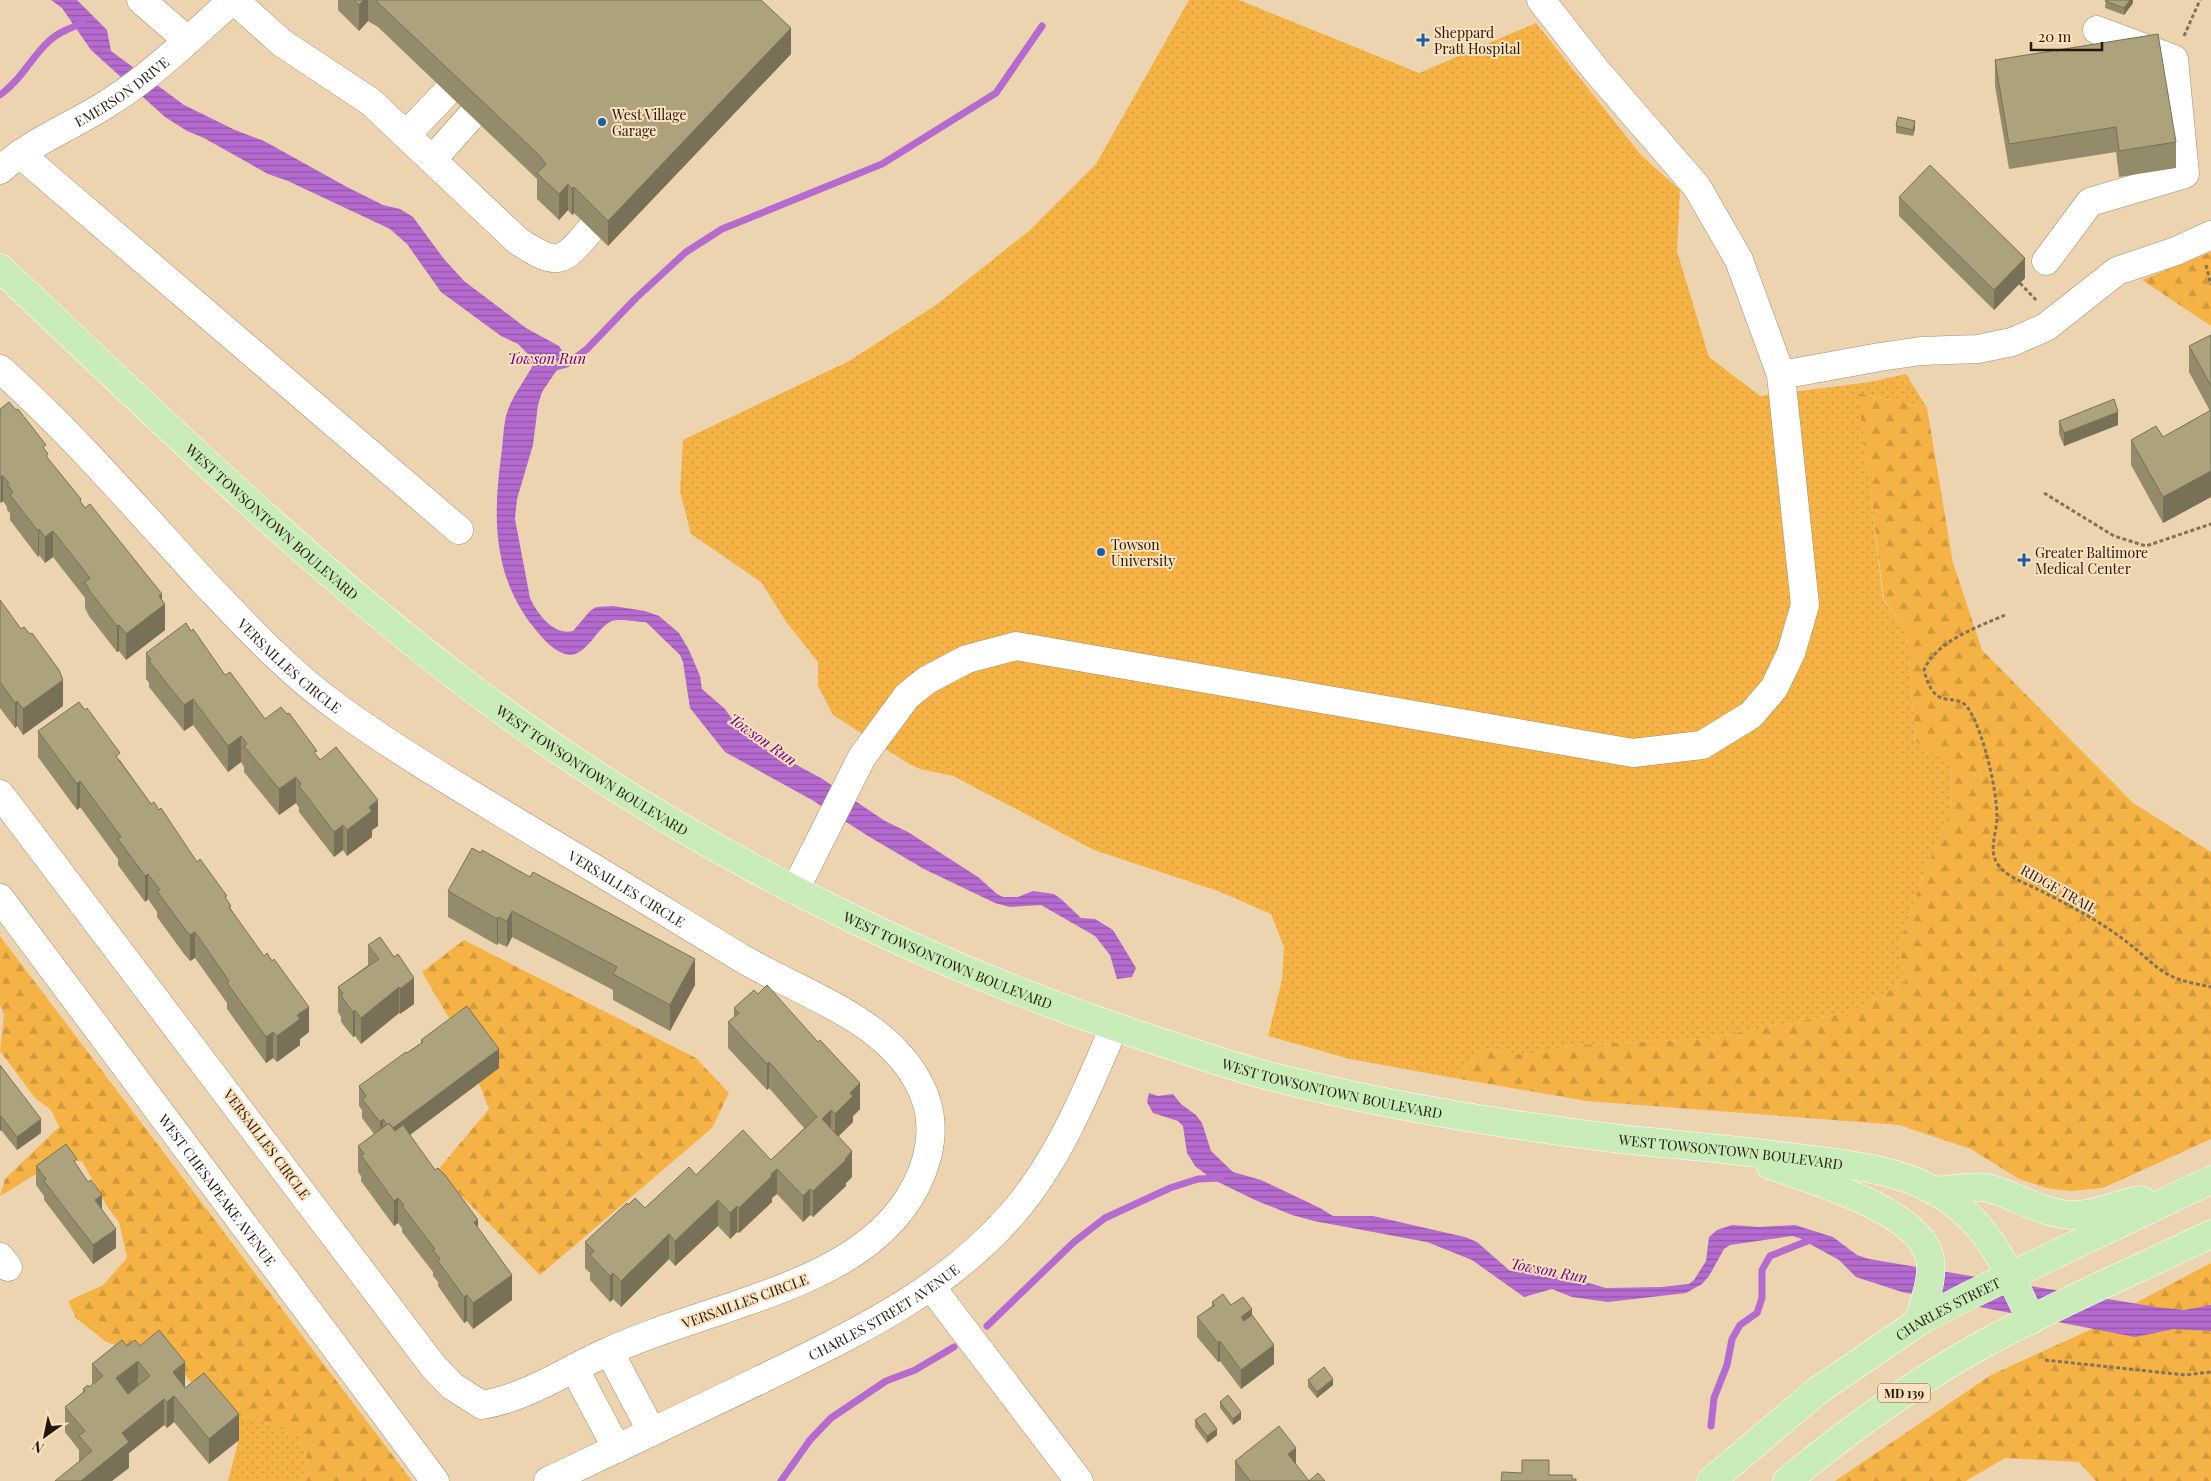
<svg xmlns="http://www.w3.org/2000/svg" width="2211" height="1481" font-family="'Playfair Display',serif">
<defs>
<pattern id="grass-dots" width="8" height="8" patternUnits="userSpaceOnUse" patternTransform="scale(1.25)"><rect width="8" height="8" fill="#f5b345"/><path d="M2 2h.1M6 6h.1" fill="none" stroke="#d2993b" stroke-width="1.8" stroke-linecap="round"/></pattern>
<pattern id="forest-firs" width="22" height="20" patternUnits="userSpaceOnUse" patternTransform="scale(1.25)"><rect width="22" height="20" fill="#f5b345"/><path d="M5 1l3.5 6h-7zM16 11l3.5 6h-7z" fill="#d2993b"/></pattern>
<pattern id="water-rules" width="6" height="5" patternUnits="userSpaceOnUse" patternTransform="scale(1.25)"><rect width="6" height="5" fill="#b46acf"/><path d="M0 2.5h6" fill="none" stroke="#9256a6"/></pattern>
</defs>
<rect width="100%" height="100%" fill="#edd4b1"/>
<path fill="url(#grass-dots)" d="M1189 0H1239L1419 73 1536 23 1641 155 1680 190 1677 251 1709 357 1760 396 1870 382 1906 374 1927 408 1859 393 1883 600 1907 631 1915 741 1952 765 1950 813 1921 881 1899 947 1905 982 1850 1012 1703 1039 1574 1045 1527 1055 1483 1049 1454 1078 1350 1059 1268 1036 1282 980 1284 947 1271 914 1218 891 1094 850 953 776 920 769 909 764 833 715 818 686V662L787 623 761 582 691 534 680 491 683 440 849 361 936 305 1030 230 1096 164Z
M228 1414 255 1419 298 1435 309 1464 297 1481H228L238 1443Z"/>
<path fill="url(#forest-firs)" d="M2211 252V326L2142 280Z
M1858 393 1927 408 1953 563 1982 650 2133 803 2211 852V1139L2103 1188 2070 1191 2046 1188 2019 1179 1971 1149 1899 1125 1587 1101 1454 1078 1483 1049 1527 1055 1574 1045 1703 1039 1850 1012 1905 982 1899 947 1921 881 1950 813 1952 766 1915 741 1907 631 1884 600Z
M0 936 412 1481H297L309 1464 298 1435 255 1419 228 1414 205 1399 177 1365 106 1342 76 1318 68 1301 103 1285 127 1258 119 1222 108 1208 82 1161C52 1159 25 1182 0 1196L5 1179 59 1127 51 1110 35 1098 0 1051 4 1015 0 1005Z
M464 940 696 1058 729 1093 712 1128 540 1275 437 1171 489 1109 463 1042 422 972Z
M2211 1263V1481H2096L2079 1462 2005 1458 1966 1481H1835L1991 1375 2107 1322 2115 1314Z"/>
<path fill="url(#water-rules)" d="M51 0H77L107 30 111 51 184 105 235 130 264 141 347 187 383 205 400 209 413 217 444 259 464 281 526 328 559 346 563 352V361L542 392 538 405 533 445 517 499 515 519 530 598C537 613 553 636 573 631L590 611 596 607 613 606 645 611 659 616 679 633 689 650 700 676 702 689 725 709 737 726 757 744 821 778 885 821 908 832 978 877 997 894 1003 897H1018L1033 891 1054 894 1061 899 1081 918 1095 919 1113 930 1136 968 1132 977 1117 979 1110 955 1095 936 1041 905 1010 907 995 903 924 869 868 836 812 800 725 752 690 708 683 662 680 655 646 622C636 622 621 618 612 621 596 627 586 660 565 654 550 649 540 635 531 624 493 574 493 516 501 457 503 444 503 429 506 416 511 397 524 382 533 365L531 357 518 344 501 336 441 292 407 244 390 229 288 181 268 174 204 138 187 131 165 117 91 50 62 8Z
M1149 1093 1158 1096 1173 1094 1181 1104 1196 1115 1202 1123 1211 1151 1233 1172 1261 1180 1320 1208 1333 1216H1373L1465 1237 1477 1242 1509 1270 1568 1277 1606 1288 1661 1287 1689 1284 1694 1280 1706 1261 1709 1237 1717 1230 1732 1225 1759 1227 1795 1225 1833 1237 1857 1255 1869 1259 2156 1307 2184 1310 2211 1305V1331L2174 1329 2135 1337 1902 1292 1856 1277 1839 1260 1799 1238 1792 1236 1730 1245 1724 1249 1709 1276 1702 1284 1686 1293 1608 1302 1572 1297 1552 1289 1524 1297 1472 1260 1427 1242 1314 1221 1292 1215 1255 1200 1212 1179 1195 1166 1187 1153 1183 1126 1178 1121 1153 1113 1147 1102Z"/>
<g fill="none" stroke-linecap="round" stroke-linejoin="round">
<path stroke="#b46acf" stroke-width="7" d="M0 95C22 79 30 59 48 42 57 33 70 28 83 23
M553 368 567 364 587 349 636 298 686 252 722 229 882 164 996 93 1042 26
M987 1326 1074 1242 1105 1218 1170 1188 1198 1179 1221 1178
M1711 1426 1714 1398 1727 1365 1732 1339 1740 1325 1757 1313 1762 1298V1270L1770 1256 1815 1238
M781 1481 810 1440 831 1418 886 1381 915 1370 954 1347"/>
<defs>
<g id="minor">
<path d="M141 0 187 40"/>
<path d="M234 0 282 43 371 102 518 241C558 267 562 264 591 229"/>
<path d="M406 135 447 92"/>
<path d="M20 154 459 530"/>
<path d="M432 160 472 115"/>
<path id="s1" d="M0 170C33 140 76 125 113 100 156 72 194 34 233 0"/>
<path d="M2046 261 2090 202 2185 174 2174 59 2097 30"/>
<path id="s2" d="M0 369C73 434 138 510 204 582 247 627 290 674 341 710 406 757 476 797 545 839 611 878 677 919 743 959 801 993 883 1018 917 1080 931 1104 934 1130 927 1157 904 1241 822 1275 748 1301 700 1318 650 1332 605 1353 565 1371 526 1398 482 1405L452 1386 433 1366 0 794"/>
<path d="M1781 375 1880 357 1921 351 1978 349 2012 342 2046 327 2117 271 2176 251 2211 235"/>
<path d="M795 890 862 757 907 696 927 680 967 659 1016 646 1633 753 1702 745 1751 715 1774 688 1791 653 1805 605 1781 375 1739 260 1697 187 1595 69 1541 0"/>
<path id="s3" d="M0 898 435 1481"/>
<path d="M0 1257 8 1267"/>
<path d="M932 1288 1079 1481"/>
<path d="M609 1351 652 1432"/>
<path d="M574 1368 617 1449"/>
<path id="s4" d="M548 1481C619 1448 689 1414 760 1380 853 1334 945 1292 1013 1213 1059 1160 1087 1090 1114 1027"/>
</g>
<g id="major">
<path id="s5" d="M0 268C153 412 302 560 470 687 676 842 910 960 1154 1040 1202 1056 1252 1073 1302 1084 1410 1110 1520 1127 1630 1140 1689 1146 1748 1151 1807 1159 1849 1165 1895 1169 1933 1190 1988 1220 2006 1266 2031 1320"/>
<path d="M1770 1165C1813 1181 1915 1209 1929 1255 1935 1277 1924 1302 1918 1322"/>
<path d="M1935 1191C1949 1190 1975 1185 1988 1188 2018 1196 2043 1215 2075 1215 2098 1215 2118 1203 2142 1200"/>
<path id="s6" d="M1711 1481 1816 1392 1918 1322 1966 1297 2211 1180"/>
<path d="M1787 1481C1850 1429 1917 1380 1989 1341 2061 1302 2137 1270 2211 1234"/>
</g>
</defs>
<use href="#minor" stroke="#a78f6e" stroke-width="29"/>
<use href="#major" stroke="#fff" stroke-width="29"/>
<path stroke="#83725a" stroke-width="3" stroke-dasharray="4 2.5" stroke-linecap="butt" d="M2184 36 2200 0
M2206 265 2211 285
M2020 283 2037 301
M2044 493 2114 536 2146 546 2211 524
M2005 615C1978 627 1936 641 1924 670 1936 717 1956 687 1970 711 1984 735 1997 790 1997 817 1997 830 1990 847 1995 859 2001 875 2023 882 2037 889 2069 905 2104 923 2132 946 2145 956 2156 969 2171 976 2183 982 2198 984 2211 987
M2045 1360 2185 1375 2211 1372"/>
<use href="#minor" stroke="#fff" stroke-width="28"/>
<use href="#major" stroke="#c9ecb9" stroke-width="28"/>
</g>
<path fill="#948b6b" d="M338 0H761L791 54 608 246 574 213 572 215 568 210 559 220 537 199V179L378 27 368 21 359 31 338 10Z
M2106 0H2133V3L2124 15 2105 8Z
M1995 60 2176 142V168L2119 177 2116 152 2009 169 1995 86Z
M1896 126 1915 128 1913 136 1896 133Z
M1899 197 2025 278 1994 310 1899 216Z
M2211 335V497L2163 523 2131 465V440L2163 437 2210 411 2189 372V346Z
M0 409 46 451 48 459 81 503 162 600 165 630 126 660 119 651 117 652 89 616 85 608V598L53 557 45 563 39 555 38 557 10 520V513L7 510V507L3 501 1 503 0 502Z
M2059 421 2118 425 2064 446 2059 434Z
M0 600 63 706 23 735 17 726 15 728 0 708Z
M146 653 225 675 265 719 317 756 378 826 372 830V837L347 856 343 850 334 857 299 812V808L296 803 279 815 244 772V767L241 762 228 772 193 725 184 731 149 687V683L146 679Z
M38 731 120 760 151 804 227 900 231 909 309 1032 300 1039V1045L277 1062 273 1058 266 1063 227 1009V1003L195 958 190 961 184 954 157 917V912L148 899 145 902 118 865V859L80 807 77 810 38 757Z
M472 848 695 985 670 1031 613 1000V990L512 937 507 947 498 943 497 945 448 917V891Z
M368 945 414 1004 400 1014 399 1013 361 1044 355 1036 353 1037 341 1022V1017L338 1012V987L368 965Z
M734 1008 860 1109 853 1116V1122L838 1136 852 1177 846 1183V1186L813 1217 810 1215 803 1222 777 1194 772 1198V1202L739 1233 737 1232 730 1239 718 1226 675 1266 669 1259 621 1307 613 1299 610 1302 590 1280V1273L585 1268V1242L628 1205 645 1208 696 1175 771 1160 804 1128 769 1088 767 1090 728 1048V1022L734 1017Z
M421 1040 499 1068 410 1135 435 1170 478 1228 512 1300 473 1329 467 1321 464 1323 438 1286V1282L433 1276V1272L402 1232V1228L398 1223 394 1226 361 1181V1176L358 1172V1146L374 1134 362 1118V1110L359 1106V1086L421 1043Z
M0 1065 41 1133 17 1150 1 1130 0 1131Z
M77 1165 102 1210 116 1248 93 1264 44 1200V1196L36 1185V1166Z
M1212 1302 1231 1305 1252 1315 1274 1364 1241 1389 1220 1361 1218 1362 1197 1337V1317L1212 1306Z
M127 1346H140L185 1388 239 1440 209 1464 174 1422 167 1428 164 1425 129 1453V1468L79 1461V1450L65 1432V1407L83 1392V1389L89 1387 92 1385V1364Z
M1308 1380 1333 1385 1317 1398 1308 1387Z
M1220 1402 1241 1419 1233 1425 1220 1408Z
M1195 1420 1217 1435 1207 1443 1195 1427Z
M1235 1461 1296 1464 1309 1481H1325H1235Z"/>
<path fill="#787157" d="M364 0H368V21L359 31V5Z
M2130 0H2133V3L2124 15V8Z
M791 28V54L608 246V221Z
M1915 121V128L1913 136V130Z
M568 184V210L559 220V194Z
M574 187V213L572 215V189Z
M2025 258V278L1994 310V290Z
M2118 412V425L2064 446V433Z
M2211 471V497L2163 523V497Z
M3 476V501L1 503V477Z
M39 529V555L38 557V531Z
M53 531V557L45 563V537Z
M162 594V606L165 604V630L126 660V634L159 596Z
M119 625V651L117 652V626Z
M63 680V706L23 735V709Z
M193 699V725L184 731V705Z
M17 701V726L15 728V703Z
M241 736V762L228 772V746Z
M296 777V803L279 815V789Z
M80 781V807L77 810V784Z
M378 800V826L372 830V837L347 856V830L369 807Z
M343 825V850L334 857V832Z
M148 874V899L145 902V876Z
M512 911V937L507 947V921Z
M498 917V943L497 945V919Z
M195 932V958L190 961V935Z
M695 959V985L670 1031V1005Z
M414 978V1004L400 1014V989Z
M399 987V1013L361 1044V1018Z
M309 1007V1032L300 1039V1045L277 1062V1036L297 1015Z
M355 1010V1036L353 1037V1012Z
M273 1032V1058L266 1063V1037Z
M499 1049V1068L391 1149V1129Z
M769 1062V1088L767 1090V1064Z
M860 1083V1109L853 1116V1122L835 1140V1114L850 1093Z
M831 1110V1136L822 1119Z
M1 1116V1130L0 1131V1118Z
M41 1119V1133L17 1150V1137Z
M383 1119V1139L380 1142V1122Z
M852 1151V1177L846 1183V1186L813 1217V1191Z
M777 1169V1194L772 1198V1202L739 1233V1208Z
M810 1189V1215L803 1222V1196Z
M102 1195V1215L95 1200Z
M398 1198V1223L394 1226V1201Z
M718 1200V1226L675 1266V1241Z
M737 1206V1232L730 1239V1213Z
M478 1220V1246L474 1222Z
M116 1229V1248L93 1264V1245Z
M669 1234V1259L621 1307V1281Z
M613 1273V1299L610 1302V1276Z
M512 1275V1300L473 1329V1303Z
M467 1295V1321L464 1323V1297Z
M1252 1309V1329L1241 1337V1317Z
M1220 1341V1361L1218 1362V1343Z
M1274 1345V1364L1241 1389V1370Z
M138 1361V1386L116 1404V1378Z
M185 1362V1388L174 1397V1422L167 1428V1402L173 1372Z
M1333 1379V1385L1317 1398V1392Z
M164 1399V1425L129 1453V1468L112 1481H81L122 1433Z
M1241 1412V1419L1233 1425V1419Z
M239 1414V1440L209 1464V1439Z
M1217 1429V1435L1207 1443V1436Z
M1296 1448V1468L1288 1454Z"/>
<path fill="#aca27c" stroke="#787157" fill-rule="evenodd" d="M354 0H364L359 5Z
M375 0H761L791 28 608 221 574 187 572 189 568 184 559 194 539 175 537 173 546 164 539 155Z
M2106 0H2130L2124 8 2105 1Z
M2158 34 2176 142 2119 151 2116 127 2009 144 1995 60Z
M1898 117 1915 121 1913 130 1896 126Z
M1930 165 2025 258 1994 290 1899 197Z
M2211 335V386L2189 346Z
M2114 399 2118 412 2064 433 2059 421Z
M9 402 16 410 18 409 46 445 43 447 48 454 46 456 81 499 80 501 85 508 90 504 162 594 159 596 165 604 126 634 119 625 117 626 89 590 85 582 90 578 53 531 45 537 39 529 38 531 10 495 13 492 7 484 9 483 3 476 1 477 0 476V409Z
M2211 410V471L2163 497 2131 440 2156 426 2163 437Z
M0 600 21 629 24 627 30 634 32 633 59 670 63 680 23 709 17 701 15 703 0 682Z
M186 623 191 631 193 629 225 675 230 672 265 719 281 707 287 714 289 713 317 751 314 752 320 760 336 747 378 800 369 807 372 811 347 830 343 825 334 832 299 786 301 784 296 777 279 789 244 746 247 744 241 736 228 746 193 699 184 705 149 661 151 660 146 653Z
M79 702 85 710 87 708 120 753 116 756 151 804 154 802 159 810 161 808 197 862 200 859 227 896 225 897 231 906 229 907 264 956 267 953 272 961 274 959 309 1007 297 1015 300 1019 277 1036 273 1032 266 1037 227 983 229 981 195 932 190 935 184 928 157 891 160 890 148 874 145 876 118 839 121 837 80 781 77 784 38 731Z
M472 848 481 853 482 850 530 877 533 872 695 959 670 1005 613 974 617 967 512 911 507 921 498 917 497 919 448 891Z
M380 937 394 957 398 954 414 978 400 989 399 987 361 1018 355 1010 353 1012 341 996 343 994 338 987 379 959 368 945Z
M767 985 818 1042 820 1040 860 1083 850 1093 853 1096 835 1114 831 1110 822 1119 852 1151 845 1159 846 1160 813 1191 810 1189 803 1196 777 1169 771 1174 772 1176 739 1208 737 1206 730 1213 718 1200 675 1241 669 1234 621 1281 613 1273 610 1276 590 1255 594 1251 585 1242 627 1203 628 1205 635 1198 645 1208 689 1167 696 1175 743 1130 771 1160 817 1117 769 1062 767 1064 728 1022 739 1013 734 1008 754 990 758 994Z
M467 1006 499 1049 393 1128 389 1123 387 1125 383 1119 380 1122 362 1099 366 1096 359 1086 406 1052 407 1053 423 1042 421 1040Z
M0 1065 41 1119 17 1137 1 1116 0 1118Z
M389 1123 395 1131 403 1125 435 1170 438 1168 445 1175 478 1220 474 1222 512 1275 473 1303 467 1295 464 1297 438 1261 440 1259 433 1250 435 1249 402 1206 404 1205 398 1198 394 1201 361 1155 364 1154 358 1146Z
M66 1144 77 1159 74 1161 88 1182 91 1180 102 1195 95 1200 116 1229 93 1245 44 1181 46 1179 36 1166Z
M1223 1294 1231 1305 1243 1297 1252 1309 1241 1317 1244 1321 1252 1315 1274 1345 1241 1370 1220 1341 1218 1343 1197 1317 1215 1305 1212 1302Z
M159 1330 185 1362 173 1372 185 1388 204 1373 239 1414 209 1439 174 1396 167 1402 164 1399 122 1433 129 1442 81 1481H55L92 1451 79 1436 85 1431 65 1407 85 1391 83 1389 88 1385 89 1387 103 1376 92 1364 122 1340 127 1346 135 1340 140 1346ZM138 1361 150 1376 128 1394 116 1378Z
M1324 1367 1333 1379 1317 1392 1308 1380Z
M1228 1395 1241 1412 1233 1419 1220 1402Z
M1205 1413 1217 1429 1207 1436 1195 1420Z
M1279 1426 1296 1448 1288 1454 1309 1481 1318 1473 1325 1481H1250L1235 1461Z
M1522 1460H1549V1475H1572V1479H1576V1481H1501L1502 1472 1522 1473Z"/>
<g fill="#1c5dae" stroke="#fbe1bd" stroke-width="2">
<path d="M1420.5 32.5h5v5h5v5h-5v5h-5v-5h-5v-5h5z"/>
<circle cx="602" cy="122" r="5"/>
<circle cx="1101" cy="552" r="5"/>
<path d="M2021.5 552.5h5v5h5v5h-5v5h-5v-5h-5v-5h5z"/>
</g>
<g text-anchor="middle" dominant-baseline="central" stroke-width="4" stroke-linejoin="round" paint-order="stroke">
<rect fill="#fbe1bd" stroke="#625440" stroke-width="1" x="1878" y="1383.5" width="52" height="19" rx="4"/>
<g font-size="12" font-weight="bold" fill="#21180b">
<text x="1904" y="1393">MD 139</text>
</g>
<g font-size="14" fill="#21180b" stroke="#fbe1bd" text-anchor="start">
<text x="1434" y="32">Sheppard<tspan x="1434" dy="16">Pratt Hospital</tspan></text>
<text x="612" y="114">West Village<tspan x="612" dy="16">Garage</tspan></text>
<text x="1111" y="544">Towson<tspan x="1111" dy="16">University</tspan></text>
<text x="2035" y="552">Greater Baltimore<tspan x="2035" dy="16">Medical Center</tspan></text>
</g>
<g font-size="14" fill="#21180b" stroke="#fbe1bd">
<text stroke="none"><textPath href="#s1" startOffset="145">EMERSON DRIVE</textPath></text>
<text stroke="none"><textPath href="#s5" startOffset="372">WEST TOWSONTOWN BOULEVARD</textPath></text>
<text stroke="none"><textPath href="#s2" startOffset="415">VERSAILLES CIRCLE</textPath></text>
<text stroke="none"><textPath href="#s5" startOffset="778">WEST TOWSONTOWN BOULEVARD</textPath></text>
<text stroke="none"><textPath href="#s2" startOffset="820">VERSAILLES CIRCLE</textPath></text>
<text transform="translate(2059 889) rotate(29)">RIDGE TRAIL</text>
<text stroke="none"><textPath href="#s5" startOffset="1182">WEST TOWSONTOWN BOULEVARD</textPath></text>
<text stroke="none"><textPath href="#s5" startOffset="1588">WEST TOWSONTOWN BOULEVARD</textPath></text>
<text transform="translate(267 1144) rotate(53)">VERSAILLES CIRCLE</text>
<text stroke="none"><textPath href="#s5" startOffset="1992">WEST TOWSONTOWN BOULEVARD</textPath></text>
<text stroke="none"><textPath href="#s3" startOffset="364">WEST CHESAPEAKE AVENUE</textPath></text>
<text transform="translate(745 1301) rotate(-20)">VERSAILLES CIRCLE</text>
<text stroke="none"><textPath href="#s6" startOffset="294">CHARLES STREET</textPath></text>
<text stroke="none"><textPath href="#s4" startOffset="376">CHARLES STREET AVENUE</textPath></text>
</g>
<g font-size="15" font-style="italic" fill="#6b0088" stroke="#fbe1bd">
<text x="547" y="358">Towson Run</text>
<text transform="translate(763 739) rotate(35)">Towson Run</text>
<text transform="translate(1549 1270) rotate(11)">Towson Run</text>
</g>
</g>
<g transform="translate(45 1436) rotate(213)" stroke="#fbe1bd" stroke-width="4" paint-order="stroke">
<path d="M0-4L9 19L0 12L-9 19Z" fill="#21180b"/>
<text y="-8" font-size="14" font-weight="bold" text-anchor="middle" fill="#21180b">N</text>
</g>
<path d="M2031 42v8h71v-8" fill="none" stroke="#21180b" stroke-width="2.5"/>
<text x="2038" y="42" font-size="15" fill="#21180b" stroke="#fbe1bd" stroke-width="4" paint-order="stroke">20 m</text>
</svg>
